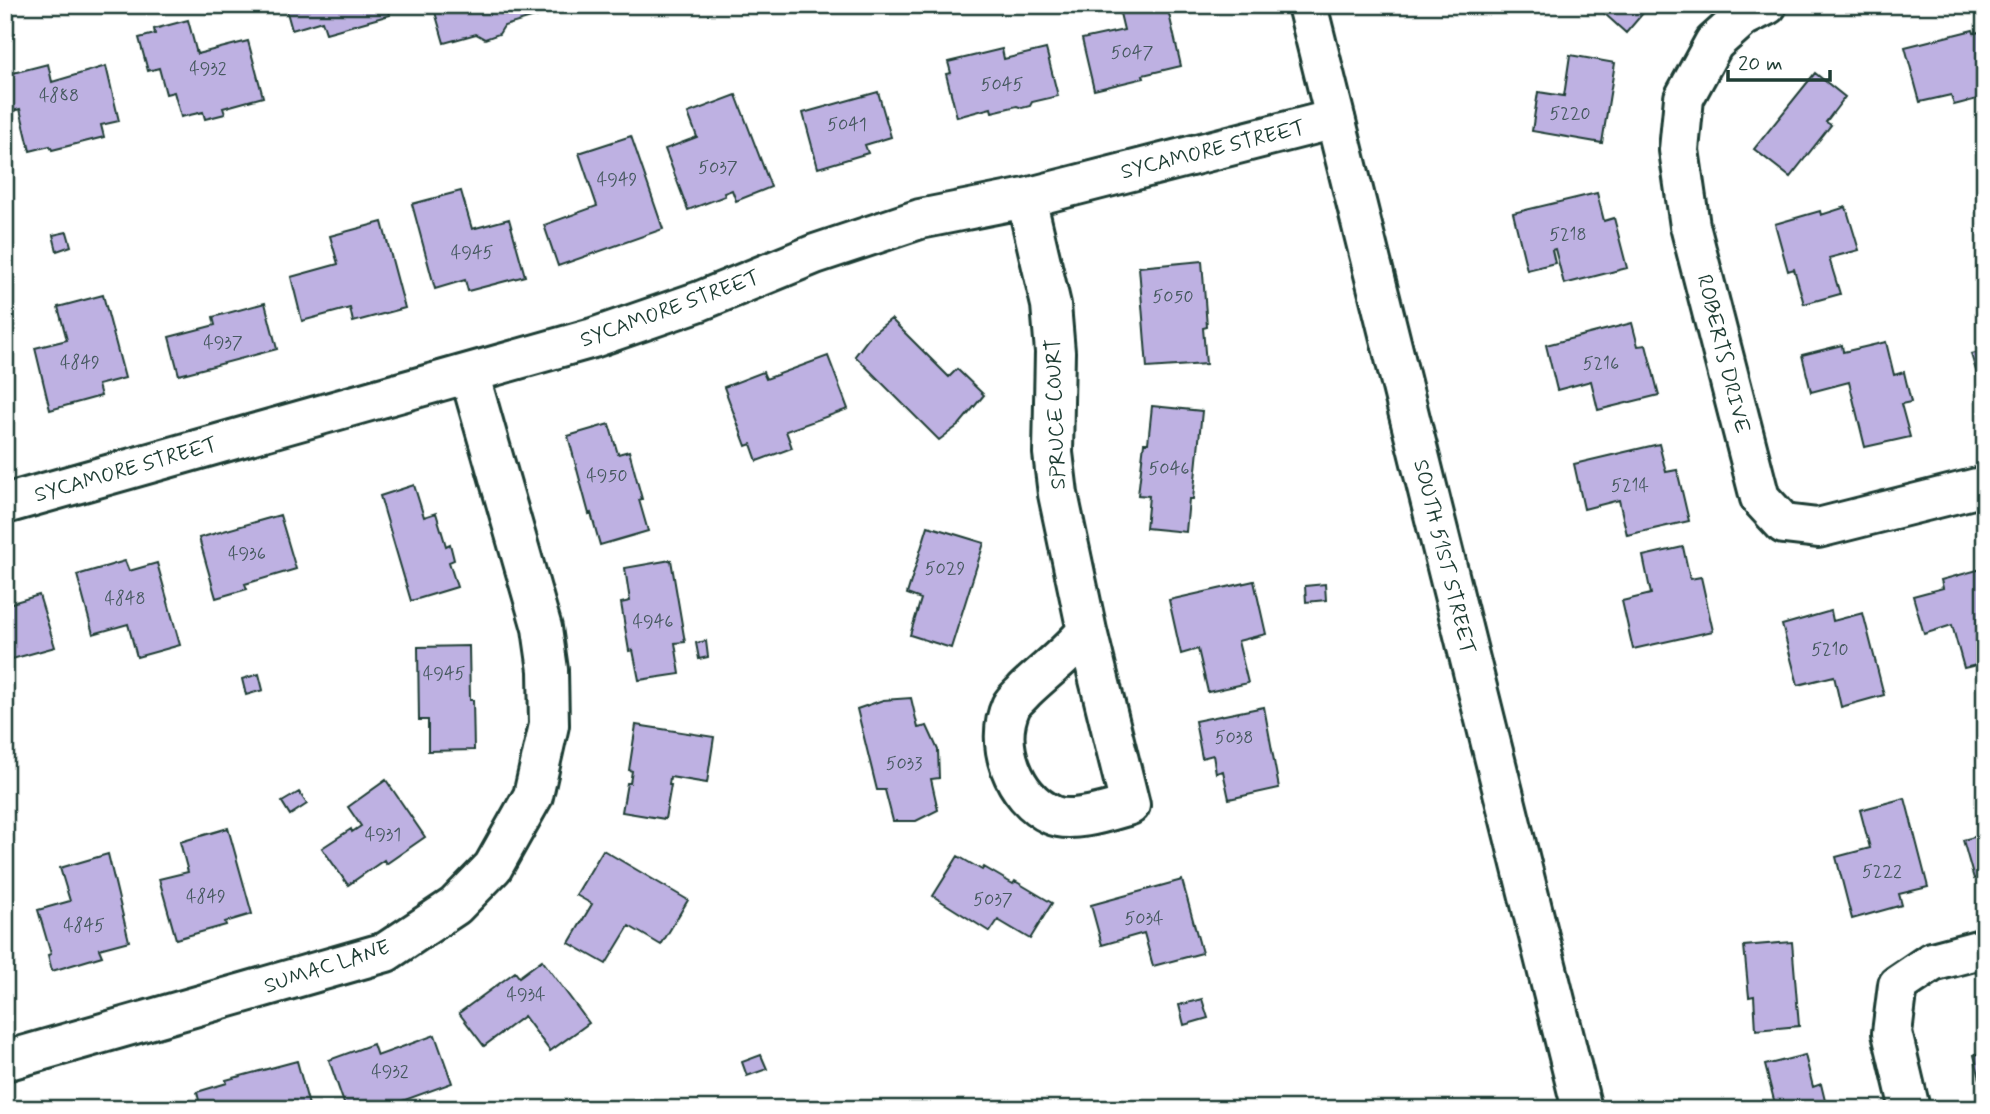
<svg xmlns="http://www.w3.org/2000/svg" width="1990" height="1114" font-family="Mynerve,sans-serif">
<rect width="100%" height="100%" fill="#fff"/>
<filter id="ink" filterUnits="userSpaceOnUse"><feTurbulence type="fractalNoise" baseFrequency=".0143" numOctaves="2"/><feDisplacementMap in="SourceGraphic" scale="14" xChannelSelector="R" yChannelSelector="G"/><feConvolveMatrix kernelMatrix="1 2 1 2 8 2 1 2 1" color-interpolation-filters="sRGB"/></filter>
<g filter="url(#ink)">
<path fill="#beb1e2" stroke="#1f3d34" stroke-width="2" d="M285 5H388L390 15 326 33 322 21 292 30Z
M433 5H535L538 16 504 26 499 34 485 39 476 34 444 43Z
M1118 5H1167L1181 66 1143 75 1144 78 1094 90 1082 39 1124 30Z
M1595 5H1650L1626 33Z
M188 20 197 54 248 41 263 97 223 108 225 114 205 119 203 112 181 117 174 92 166 94 159 68 148 71 139 38 155 34 154 29Z
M1973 30 1974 33 1985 31V97L1954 105 1951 95 1920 102 1905 47Z
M1002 49 1004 59 1046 49 1058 96 1032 102 1030 106 1022 108 1017 106 992 112 991 108 957 117 946 74 951 73 948 62Z
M1570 55 1615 63 1602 143 1532 131 1538 92 1564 96Z
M48 64 52 82 106 66 119 121 101 125 104 137 52 150 50 146 30 151 20 109 5 113V75Z
M1815 73 1845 97 1826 122 1831 125 1790 177 1754 149Z
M878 92 891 137 865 145 868 153 818 168 803 113Z
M736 95 771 187 736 201 732 190 724 193 725 196 688 210 665 149 697 137 688 113Z
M631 136 663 229 558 266 544 225 597 206 579 153Z
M461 191 472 229 509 219 525 276 468 291 465 280 435 289 412 204Z
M1597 193 1604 221 1614 218 1627 268 1564 284 1555 249 1552 250 1555 263 1527 270 1513 213Z
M1846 207 1859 250 1829 258 1840 294 1804 304 1794 269 1788 271 1775 224 1820 211 1821 215Z
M382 222 405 308 353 322 350 308 302 321 291 277 338 264 330 236Z
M67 232 71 246 57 251 53 235Z
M1202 261 1207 327 1203 328 1206 364 1147 368 1139 267Z
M103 295 125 378 98 385 101 396 50 410 35 348 67 340 58 307Z
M265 303 277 349 179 375 169 337 215 325 213 317Z
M891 319 949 377 957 369 984 395 959 425 939 440 855 356 871 335Z
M1632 323 1638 346 1646 345 1659 395 1598 410 1591 381 1557 390 1546 345Z
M1886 342 1894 375 1904 372 1911 402 1901 404 1910 437 1865 447 1849 382 1811 392 1802 355 1842 345 1843 352Z
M1985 351V401L1971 354Z
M828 356 848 409 786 431 792 448 757 461 751 444 746 446 724 387 763 372 766 379Z
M1152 406 1202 411 1193 499H1189L1186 532 1146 528 1149 496 1138 495 1144 443H1148Z
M609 424 618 454 629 451 642 499 639 500 648 531 600 545 591 513 589 514 568 436Z
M1659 444 1666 472 1677 470 1689 521 1627 535 1619 500 1584 509 1574 464Z
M414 485 424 517 436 513 446 546 450 544 454 560 449 562 457 587 411 601 380 496Z
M280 515 296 569 245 584 247 589 216 598 199 538Z
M928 526 984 543 951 648 910 635 921 599 907 594Z
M1683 547 1690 579 1701 577 1713 631 1633 649 1622 601 1651 594 1643 556Z
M671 560 685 642 675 643 680 674 639 680 633 650 629 651 621 603 630 601 625 568Z
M125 561 129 571 157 563 180 645 137 657 128 624 93 634 77 575Z
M1985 568V663L1964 668 1952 625 1924 634 1913 596 1943 588 1941 580Z
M1254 581 1266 634 1238 641 1248 683 1208 692 1198 649 1181 654 1169 600Z
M1325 584 1326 600 1306 602 1305 586Z
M39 595 55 647 5 661V605Z
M1831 611 1833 621 1863 613 1884 695 1841 707 1834 676 1798 685 1782 625Z
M706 641 708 657 699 659 696 643Z
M469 646 470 700H473L474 750 428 751V720H419L418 647Z
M259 674 263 690 246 695 242 679Z
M911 698 918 728 927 726 938 750 939 778 931 779 938 810 916 821H893L885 790H877L857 709 883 700Z
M1264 707 1279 788 1229 799 1223 771 1216 773 1213 755 1202 758 1195 721Z
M636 725 714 737 707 783 670 777 669 785H671L665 819 622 812 627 783H630L632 771 629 770Z
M386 780 425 837 386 864 384 860 348 885 322 848 351 829 352 832 361 826 348 807Z
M299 792 307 804 290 815 282 802Z
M1905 798 1928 887 1899 894 1902 905 1852 919 1836 857 1870 848 1860 810Z
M228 828 252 914 225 922 226 925 176 939 159 879 188 872 180 842Z
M1985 834V876L1974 879 1963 840Z
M603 850 688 900 661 945 629 926 606 964 569 943 592 904 576 895Z
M108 854 129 941 99 949 102 956 52 971 48 955 51 954 38 910 70 901 60 868Z
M958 856 982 870 984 867 1013 884 1015 881 1052 903 1030 939 998 920 990 932 933 896Z
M1182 880 1202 953 1153 966 1144 933 1102 945 1091 905Z
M1792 942 1799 1026 1756 1030 1754 996 1749 997 1744 946Z
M542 960 589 1023 550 1051 524 1016 484 1046 459 1013 515 972 519 977Z
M1202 999 1208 1018 1184 1025 1179 1005Z
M435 1035 452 1083 380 1109H346L329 1060 373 1044 377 1056Z
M1985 1052V1099L1974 1055Z
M761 1055 767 1069 747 1076 742 1062Z
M1805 1055 1813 1087 1821 1084 1827 1109H1758L1775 1104 1765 1065Z
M297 1061 310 1109H201L197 1092 227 1083 226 1080Z
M166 1101 168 1109H141Z"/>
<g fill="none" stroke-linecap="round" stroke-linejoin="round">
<defs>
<path id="minor" d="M1767 5 1743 17 1714 43 1684 98 1679 150 1690 226 1760 498 1784 524 1818 528 1985 486
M1026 198 1051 305 1055 352 1053 453 1058 494 1087 631 1130 805C1109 811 1072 824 1052 815 1013 797 994 744 1011 706 1014 700 1021 695 1025 690 1046 670 1069 653 1087 631
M5 504 593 338 700 301 815 254 920 219 1026 198 1335 119
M5 1061 386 952 455 906 493 867 533 796 549 725 548 670 542 628 469 373
M1910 1109 1892 1033 1898 985 1932 962 1985 948"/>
<path id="tertiary" d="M1307 5 1582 1109"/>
</defs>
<use href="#minor" stroke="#1f3d34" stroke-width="44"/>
<use href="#tertiary" stroke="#1f3d34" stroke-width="44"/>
<use href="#minor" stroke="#fff" stroke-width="38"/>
<use href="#tertiary" stroke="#fff" stroke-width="38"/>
</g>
</g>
<g text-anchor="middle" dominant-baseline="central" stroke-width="5" stroke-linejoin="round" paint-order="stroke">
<g font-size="18" fill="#475a60">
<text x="1132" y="53">5047</text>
<text x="208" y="69">4932</text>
<text x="1002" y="85">5045</text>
<text x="59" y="96">4888</text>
<text x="1570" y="114">5220</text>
<text x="847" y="125">5041</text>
<text x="718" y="168">5037</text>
<text x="617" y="180">4949</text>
<text x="1568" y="235">5218</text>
<text x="472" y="253">4945</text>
<text x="1173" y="297">5050</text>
<text x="223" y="343">4937</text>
<text x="80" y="363">4849</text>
<text x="1601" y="364">5216</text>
<text x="1169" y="469">5046</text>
<text x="607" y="476">4950</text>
<text x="1630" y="486">5214</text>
<text x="247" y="554">4936</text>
<text x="945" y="569">5029</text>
<text x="125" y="599">4848</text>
<text x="653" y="622">4946</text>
<text x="1830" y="650">5210</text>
<text x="444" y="674">4945</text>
<text x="1234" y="738">5038</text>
<text x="904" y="764">5033</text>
<text x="383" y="835">4931</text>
<text x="1882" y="872">5222</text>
<text x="206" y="897">4849</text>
<text x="993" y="900">5037</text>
<text x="1144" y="919">5034</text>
<text x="84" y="926">4845</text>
<text x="526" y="995">4934</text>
<text x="390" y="1072">4932</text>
</g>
<g font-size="21" fill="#1f3d34" stroke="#fff">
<text transform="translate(1213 150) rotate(-14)">SYCAMORE STREET</text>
<text transform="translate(670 309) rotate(-20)">SYCAMORE STREET</text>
<text transform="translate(1723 354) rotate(76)">ROBERTS DRIVE</text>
<text transform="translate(1056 414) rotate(-92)">SPRUCE COURT</text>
<text transform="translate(126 470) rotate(-16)">SYCAMORE STREET</text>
<text transform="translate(1444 557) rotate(76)">SOUTH 51ST STREET</text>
<text transform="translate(327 967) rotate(-18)">SUMAC LANE</text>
</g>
</g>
<rect width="1990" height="1114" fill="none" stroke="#fff" stroke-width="28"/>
<rect x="14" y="14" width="1962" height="1086" fill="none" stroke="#1f3d34" stroke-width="2.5" filter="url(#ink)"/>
<path d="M1728 70v10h102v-10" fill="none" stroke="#1f3d34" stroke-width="3.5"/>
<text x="1738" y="70" font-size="21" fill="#1f3d34" stroke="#ffffff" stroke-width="5" paint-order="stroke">20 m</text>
</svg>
